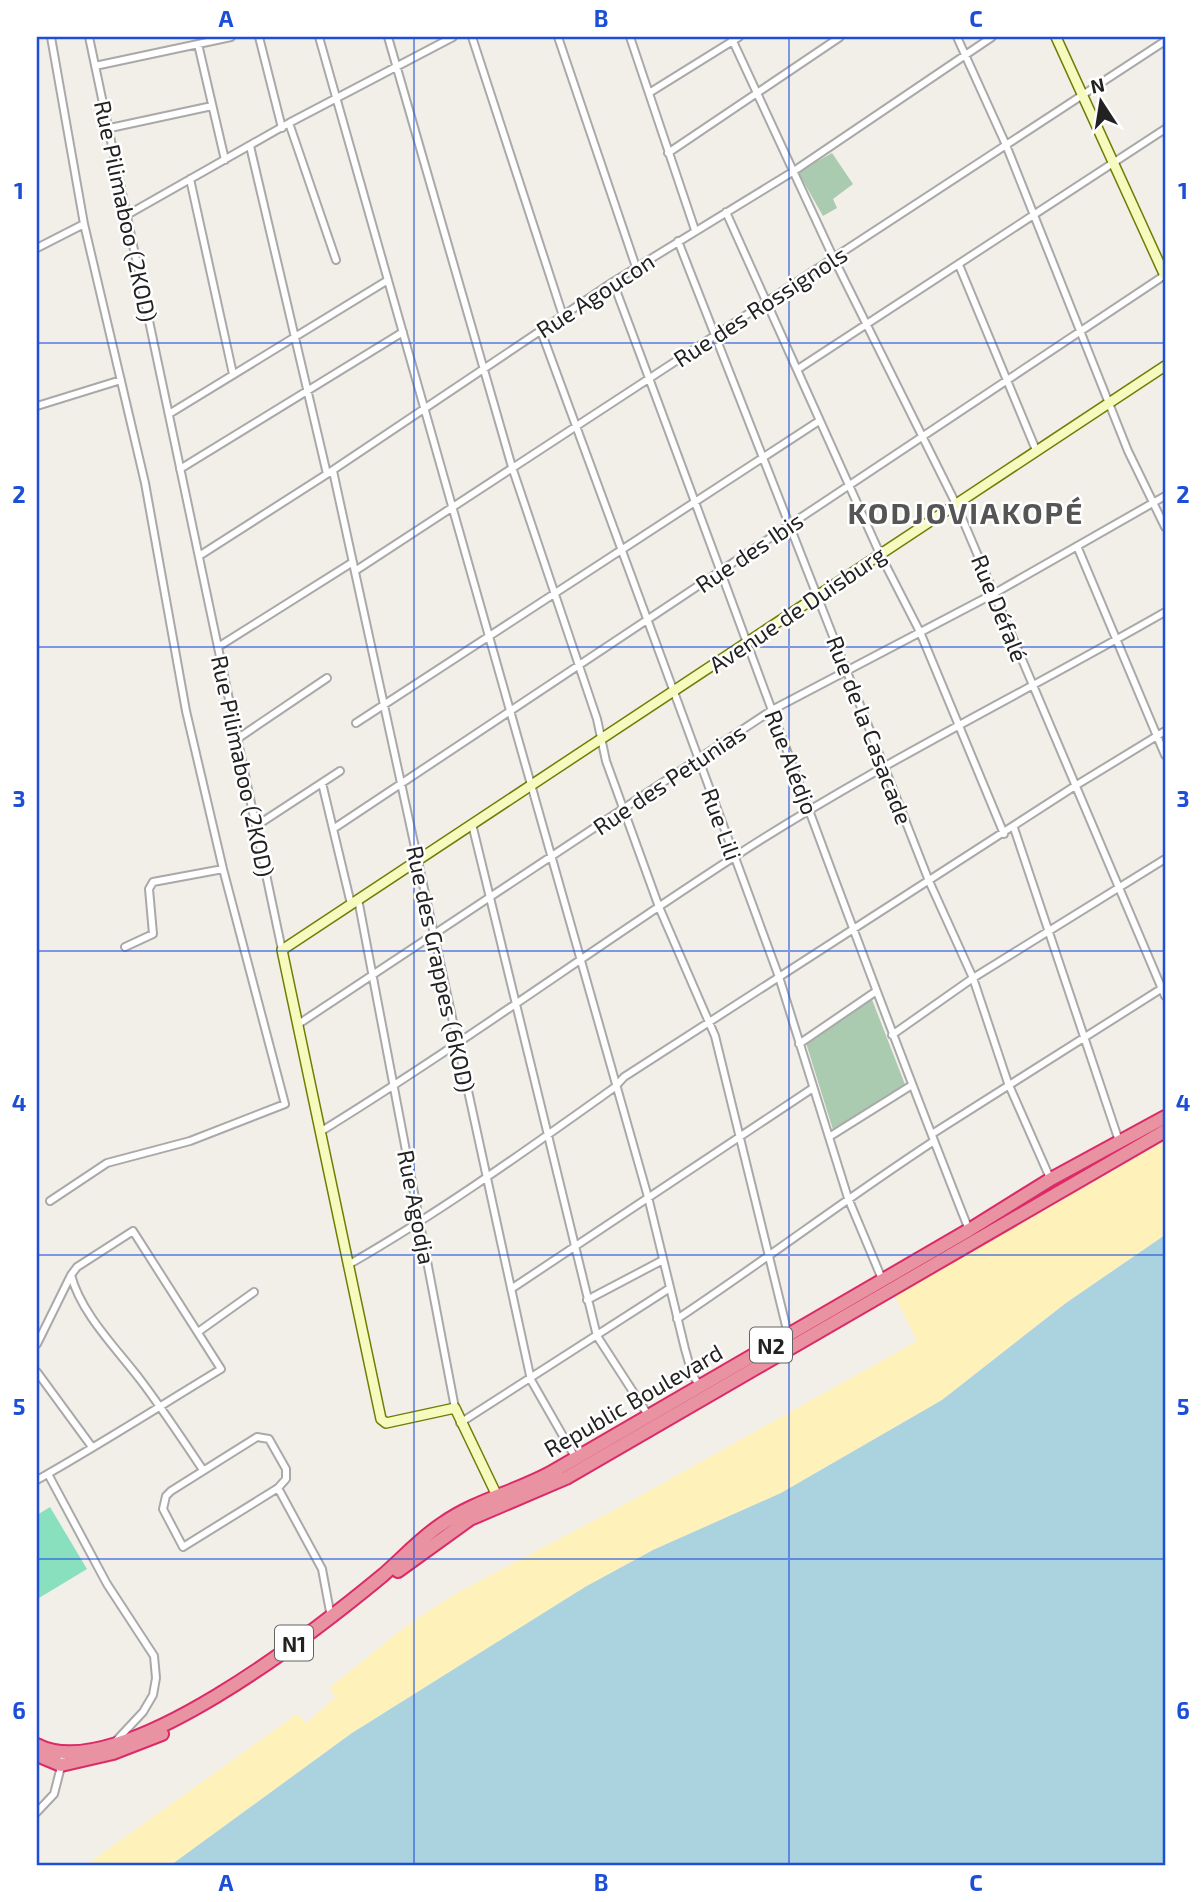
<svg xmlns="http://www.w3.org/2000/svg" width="1202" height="1902" font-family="'Exo 2',sans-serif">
<rect width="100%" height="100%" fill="#f2efe9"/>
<path fill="#fff1ba" d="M1165 1141V1235L1066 1303 942 1400 781 1493 653 1550 585 1587 352 1733 171 1865H86L297 1714 306 1723 336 1697 329 1688 410 1623 457 1593 629 1502 917 1341 895 1296Z"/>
<path fill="#aacbaf" d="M832 153 853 184 833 199 837 208 823 216 798 172Z
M871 997 906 1087 834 1133 806 1043Z"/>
<path fill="#88e0be" d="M50 1507 87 1569 39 1598 37 1515Z"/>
<path fill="#aad3df" d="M1165 1235V1865H171L352 1733 585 1587 653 1550 781 1493 942 1400 1066 1303Z"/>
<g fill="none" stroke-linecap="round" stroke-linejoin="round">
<defs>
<path id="street" d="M89 37 282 950
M259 37 282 128
M319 37 648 1197 685 1349 692 1374 701 1388
M388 37 512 467 597 719 606 761 659 907 715 1036 788 1334
M472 37 563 316
M558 37 636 267
M630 37 695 230
M731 37 834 259 956 504 1165 996
M957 37 1006 145 1128 451 1165 527
M198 44 225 160
M95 66 231 37
M649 93 739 37
M289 123 336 260
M110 128 212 106
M250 146 327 474
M668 153 840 37
M190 179 233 374
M726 212 880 554 920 632 1004 834
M127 215 289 123 453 37
M678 241 929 881 973 978 1008 1083 1050 1178
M37 248 84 224
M959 265 1036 450
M613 282C732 598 845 916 969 1230
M541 331 779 977 848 1198 882 1279
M798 369 1165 129
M37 406 121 380
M169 414 388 280
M180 469 403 332
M333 471 531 1380 575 1457
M1077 546 1165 755
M199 556 327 474 613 282 794 171 992 37
M355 571 1165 41
M218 647 353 562
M356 723 819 421
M237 739 327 678
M322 783 351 904
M472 824 597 1336 650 1418
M256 826 340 771
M1014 828 1119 1141
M333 829 1165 275
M358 899 455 1408
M125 947 153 934 149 889 153 882 223 869
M297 1025 772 710 995 593 1165 496
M892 1035 973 978 1165 859
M799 1044 875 992
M320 1132C461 1045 595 947 734 857 872 767 1022 694 1165 612
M932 1134 1164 987
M829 1137 912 1085
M50 1201 107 1163 190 1141 285 1104 223 869 186 711 145 483 84 224 51 37
M348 1265C442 1211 528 1149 615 1087L624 1077 1075 786 1165 731
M511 1289 813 1088
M587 1300 663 1260
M677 1319C764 1261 847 1198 934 1141
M198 1332 254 1292
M37 1344 71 1275
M37 1372 92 1447
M460 1423 670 1288
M48 1474 107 1584 154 1656 156 1678 153 1695 143 1712 114 1743
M37 1480C99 1445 160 1406 221 1369L133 1231 77 1267 71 1275C81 1314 118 1350 142 1382 163 1410 183 1440 203 1470
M278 1488 286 1479V1469L269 1439 257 1437 171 1491 166 1496 163 1509 183 1547 278 1488 322 1569 331 1617
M37 1812 54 1794 64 1755"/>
<path id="secondary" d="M1056 37 1165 276
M500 1502 455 1408 386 1423 381 1419 282 950 1165 366"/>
<path id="highway" d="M398 1571 470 1519 566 1478 1165 1131
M37 1745C118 1788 319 1628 382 1576 402 1559 419 1539 442 1524 476 1500 516 1492 552 1472L969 1230 1051 1179 1165 1117
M37 1755 61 1765 113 1753 162 1734"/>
</defs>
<use href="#street" stroke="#a9a9a9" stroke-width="10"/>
<use href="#secondary" stroke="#707d05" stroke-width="12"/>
<use href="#highway" stroke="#dc2a67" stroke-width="16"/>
<use href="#street" stroke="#fff" stroke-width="6"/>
<use href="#secondary" stroke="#f7fabf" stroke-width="9"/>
<use href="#highway" stroke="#e892a2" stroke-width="12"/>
</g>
<path fill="none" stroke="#1d4ed8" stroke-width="2" stroke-opacity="0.55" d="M414 37V1865M789 37V1865M37 343H1165M37 647H1165M37 951H1165M37 1255H1165M37 1559H1165"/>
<g text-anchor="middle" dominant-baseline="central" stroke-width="5" stroke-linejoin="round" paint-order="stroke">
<g fill="#fff" stroke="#646464" stroke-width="2">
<rect x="750" y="1327.5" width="42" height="35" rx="5"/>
<rect x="275" y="1625.5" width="38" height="35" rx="5"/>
</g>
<g font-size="21" font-weight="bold" fill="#222">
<text x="771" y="1345">N2</text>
<text x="294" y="1643">N1</text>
</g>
<g font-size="23" fill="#222" stroke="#fff">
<text transform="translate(126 211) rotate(78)">Rue Pilimaboo (2KOD)</text>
<text transform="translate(595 295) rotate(-33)">Rue Agoucon</text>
<text transform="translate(760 306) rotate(-33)">Rue des Rossignols</text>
<text transform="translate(749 552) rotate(-34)">Rue des Ibis</text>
<text transform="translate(1000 608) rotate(68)">Rue Défalé</text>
<text transform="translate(797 609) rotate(-34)">Avenue de Duisburg</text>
<text transform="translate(870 730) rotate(69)">Rue de la Casacade</text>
<text transform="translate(792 762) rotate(69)">Rue Alédjo</text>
<text transform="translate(243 766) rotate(78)">Rue Pilimaboo (2KOD)</text>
<text transform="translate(669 779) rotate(-34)">Rue des Petunias</text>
<text transform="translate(722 824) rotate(70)">Rue Lili</text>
<text transform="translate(441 969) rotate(78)">Rue des Grappes (6KOD)</text>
<text transform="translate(417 1207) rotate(79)">Rue Agodja</text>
<text transform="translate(633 1400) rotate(-30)">Republic Boulevard</text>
</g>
<g font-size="30" font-weight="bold" letter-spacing="2" fill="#555" stroke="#fff">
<text x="966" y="512">KODJOVIAKOPÉ</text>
</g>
</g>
<rect width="1202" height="1902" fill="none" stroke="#ffffff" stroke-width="77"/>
<g transform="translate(1101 102) rotate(348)" stroke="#ffffff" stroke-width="5" paint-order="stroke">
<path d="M0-5L12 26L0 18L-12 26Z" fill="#222222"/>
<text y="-10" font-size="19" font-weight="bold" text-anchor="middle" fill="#222222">N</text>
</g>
<rect x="38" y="38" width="1126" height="1826" fill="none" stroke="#1d4ed8" stroke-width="2.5"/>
<g font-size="23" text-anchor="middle" font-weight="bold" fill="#1d4ed8">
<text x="226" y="27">A</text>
<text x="601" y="27">B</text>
<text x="976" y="27">C</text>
<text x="19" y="199">1</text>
<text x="1183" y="199">1</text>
<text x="19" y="503">2</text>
<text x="1183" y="503">2</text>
<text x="19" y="807">3</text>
<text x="1183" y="807">3</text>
<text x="19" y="1111">4</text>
<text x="1183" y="1111">4</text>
<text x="19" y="1415">5</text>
<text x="1183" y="1415">5</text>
<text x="19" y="1719">6</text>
<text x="1183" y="1719">6</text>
<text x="226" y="1891">A</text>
<text x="601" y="1891">B</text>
<text x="976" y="1891">C</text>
</g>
</svg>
